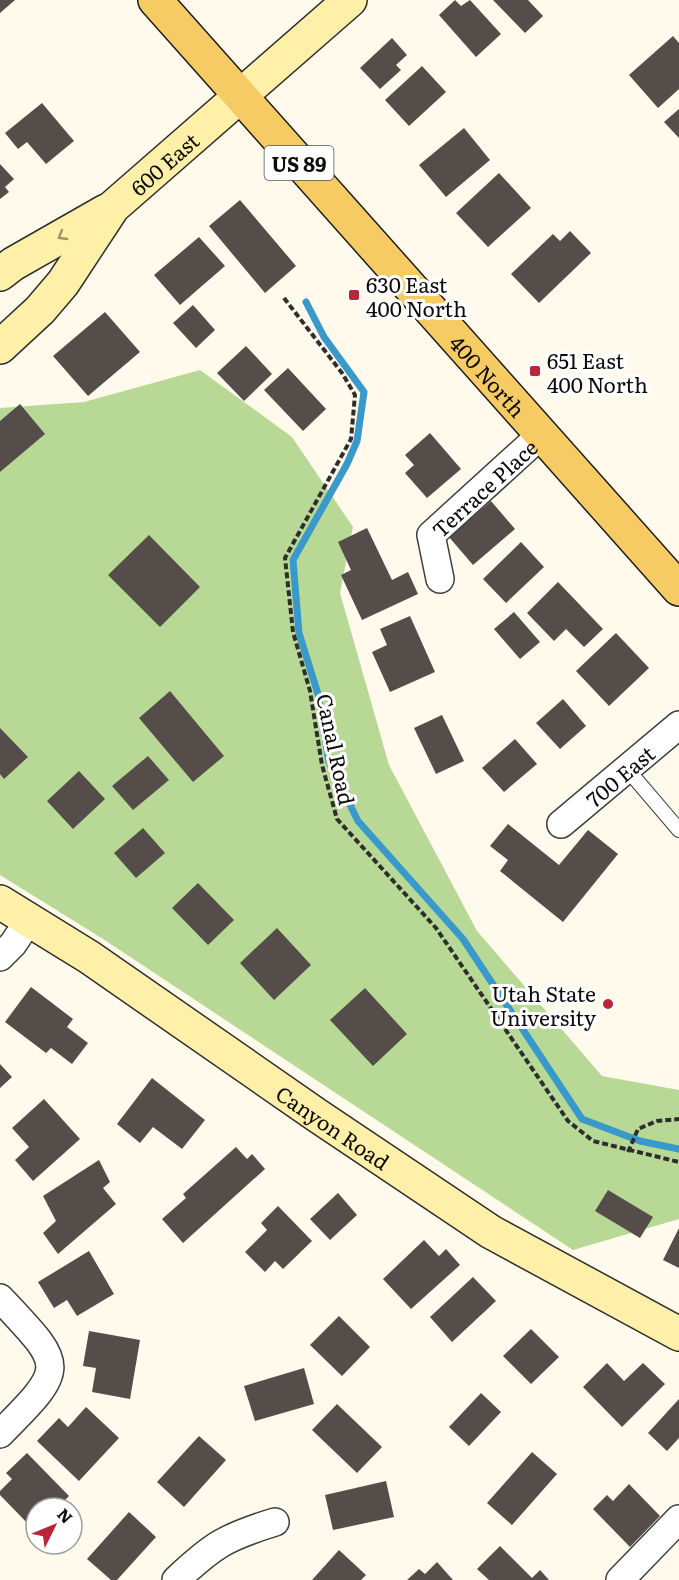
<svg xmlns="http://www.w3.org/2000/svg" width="679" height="1580" font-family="Literata,serif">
<rect width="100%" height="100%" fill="#fffaec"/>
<path fill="#b8d996" d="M200 370 292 437 353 527 340 593 389 765 477 931 602 1076 679 1090V1219L573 1250 103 939 0 875V408L84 402Z"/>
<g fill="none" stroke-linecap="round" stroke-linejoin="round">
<path stroke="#3999cb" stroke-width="7" d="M306 302 324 337 364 392 357 441 347 464 293 560 299 633 318 694 329 762 358 821 463 939 582 1119 640 1141 679 1149"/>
</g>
<path fill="#554d49" d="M0 0H15L0 13Z
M455 0 461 6 470 0 501 34 476 57 439 15Z
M493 0H528L543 16 525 33Z
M673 36 679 43V89L658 108 629 75Z
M392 38 407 55 396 65 401 70 380 89 360 68Z
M422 66 446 92 409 126 385 100Z
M42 103 74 141 46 164 27 142 18 149 5 133Z
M679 109V138L664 122Z
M464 128 490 160 446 197 419 165Z
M0 164 14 179 5 187 9 192 0 199Z
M499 173 531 208 488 247 456 213Z
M240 200 296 266 265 293 209 226Z
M570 231 591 253 539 303 511 274 553 234 560 241Z
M199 237 225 266 180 305 154 275Z
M193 305 215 330 196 348 173 323Z
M105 312 140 352 88 396 53 356Z
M246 346 272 374 244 401 217 373Z
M288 368 326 409 303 431 264 390Z
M20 404 45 434 0 472V421Z
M430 433 461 469 427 498 405 473 414 465 405 455Z
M491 501 515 529 473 565 449 537Z
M367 528 392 580 408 572 418 594 362 620 341 575 351 570 338 542Z
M149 535 200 587 160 627 108 575Z
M521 542 544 567 506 603 483 579Z
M558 582 603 629 584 647 566 629 554 641 527 613Z
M514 612 540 642 520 659 494 629Z
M410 616 435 672 390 692 372 652 387 645 380 629Z
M616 633 649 668 609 706 576 671Z
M170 691 224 756 193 782 139 718Z
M563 699 586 726 560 749 536 723Z
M442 715 464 761 436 774 414 728Z
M0 728 28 757 4 779 0 774Z
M515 739 537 764 504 792 482 768Z
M148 756 169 780 133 810 112 786Z
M79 771 105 799 73 829 47 801Z
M508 824 559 865 588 830 618 854 563 922 500 871 508 860 490 846Z
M143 828 165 853 136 878 114 853Z
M198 883 234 920 208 945 172 908Z
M277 928 311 965 274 1000 240 963Z
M31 987 73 1019 67 1027 88 1043 72 1064 51 1048 46 1053 5 1022Z
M365 988 407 1034 373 1066 330 1020Z
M0 1064 12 1077 0 1088Z
M152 1078 205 1120 182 1149 153 1127 140 1143 117 1124Z
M44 1099 80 1139 33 1181 15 1160 29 1147 12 1128Z
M236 1147 247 1159 252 1154 265 1169 183 1243 162 1219 186 1198 183 1194Z
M99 1160 110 1182 103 1188 116 1204 58 1254 43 1233 56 1221 43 1196Z
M608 1190 653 1217 640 1238 595 1211Z
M338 1193 357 1215 330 1240 310 1219Z
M278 1206 312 1241 283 1269 275 1261 265 1272 245 1252 267 1230 261 1223Z
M679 1228V1268L663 1260Z
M424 1240 439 1256 446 1249 460 1265 411 1309 383 1279Z
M89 1251 114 1294 77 1316 67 1300 54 1308 38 1282Z
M473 1277 496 1301 452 1342 430 1317Z
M339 1316 370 1347 342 1376 310 1345Z
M531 1329 559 1357 531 1384 503 1356Z
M89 1331 140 1340 130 1399 92 1392 96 1368 83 1366Z
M607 1363 624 1381 643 1363 665 1384 622 1427 583 1387Z
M304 1368 314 1404 255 1421 244 1386Z
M481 1393 501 1412 469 1446 449 1427Z
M679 1399V1438L667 1451 648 1433Z
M337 1404 382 1447 357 1473 312 1430Z
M86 1407 119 1438 79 1481 37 1441 59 1418 68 1427Z
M199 1436 226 1460 184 1507 157 1482Z
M532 1452 557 1474 512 1525 487 1503Z
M27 1453 69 1496 57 1508H36L34 1530 0 1495V1491L12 1479 6 1473Z
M386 1481 394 1517 333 1530 325 1495Z
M629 1484 660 1516 630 1547 593 1509 607 1495 613 1501Z
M129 1512 156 1537 117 1580H111L87 1559Z
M500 1546 532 1578 540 1570 549 1580H489L477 1569Z
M339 1550 366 1575 361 1580H312Z
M437 1562 453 1580H407L419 1569 425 1574Z"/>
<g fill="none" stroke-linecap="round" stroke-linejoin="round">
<defs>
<path id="lane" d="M627 769 679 830"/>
<g id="street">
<path id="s1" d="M440 579 431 535 542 434"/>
<path id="s2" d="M561 824 679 725"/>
<path d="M0 957 13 944 29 920"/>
<path d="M0 1298C65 1367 68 1366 0 1434"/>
<path d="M176 1580C213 1545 226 1537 275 1522"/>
<path d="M620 1580 679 1519"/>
</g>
<g id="secondary">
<path d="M0 274 13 264 106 211"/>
<path id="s3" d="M0 347 40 310 63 283 113 207 350 0"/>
<path id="s4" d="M0 902 89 957 318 1116 491 1232 679 1334"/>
</g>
<g id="primary">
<path id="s5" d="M155 0 679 589"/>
</g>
</defs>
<use href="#lane" stroke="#3f3f3f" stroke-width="16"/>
<use href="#street" stroke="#3f3f3f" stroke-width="30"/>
<use href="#secondary" stroke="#2e2e2e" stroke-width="36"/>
<use href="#primary" stroke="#1d1d1d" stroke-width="36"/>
<path stroke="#2e2e2e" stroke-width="4" stroke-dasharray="6 3" stroke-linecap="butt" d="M284 298 342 373 355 395 351 439 285 558 293 632 310 691 322 765 337 819 436 928 568 1121 593 1141 679 1162
M628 1152 638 1129 657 1121 679 1119"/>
<use href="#lane" stroke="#fff" stroke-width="14"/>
<use href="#street" stroke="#fff" stroke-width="27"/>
<use href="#secondary" stroke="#fef0a8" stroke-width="33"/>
<use href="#primary" stroke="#f7cb64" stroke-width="33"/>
</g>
<defs><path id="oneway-chevron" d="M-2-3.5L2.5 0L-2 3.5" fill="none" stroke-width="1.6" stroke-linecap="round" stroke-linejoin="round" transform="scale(1.5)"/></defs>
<use stroke="#9d956a" href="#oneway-chevron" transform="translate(62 236) rotate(150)"/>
<g fill="#ba2635" stroke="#fff" stroke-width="2">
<rect x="348" y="289" width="12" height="12" rx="3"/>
<rect x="529" y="365" width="12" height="12" rx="3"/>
<circle cx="608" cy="1004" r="6"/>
</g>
<g text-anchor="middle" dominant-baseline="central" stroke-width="6" stroke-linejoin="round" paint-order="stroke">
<rect fill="#fff" stroke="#555" stroke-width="1.5" x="264.5" y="146" width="69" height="34" rx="4.5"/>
<g font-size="20" font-weight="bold" fill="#0c0c0c">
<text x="299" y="163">US 89</text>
</g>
<g font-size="21" fill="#0c0c0c" stroke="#fff">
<text stroke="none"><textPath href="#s3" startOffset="248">600 East</textPath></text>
<text stroke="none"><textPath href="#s5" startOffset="502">400 North</textPath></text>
<text stroke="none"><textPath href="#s1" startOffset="116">Terrace Place</textPath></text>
<text transform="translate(337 749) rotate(78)">Canal Road</text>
<text stroke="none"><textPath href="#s2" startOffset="76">700 East</textPath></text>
<text stroke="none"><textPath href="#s4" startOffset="402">Canyon Road</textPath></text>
</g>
<g font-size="21" fill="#0c0c0c" stroke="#fff" text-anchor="start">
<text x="366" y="283">630 East<tspan x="366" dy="24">400 North</tspan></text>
<text x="547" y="359">651 East<tspan x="547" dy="24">400 North</tspan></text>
<text x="596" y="992" text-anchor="end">Utah State<tspan x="596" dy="24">University</tspan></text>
</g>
</g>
<g transform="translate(54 1526) rotate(47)"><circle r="28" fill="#ffffff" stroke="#9e9e9e" stroke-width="1.5"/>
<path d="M0-4.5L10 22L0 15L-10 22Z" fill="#ba2635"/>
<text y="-9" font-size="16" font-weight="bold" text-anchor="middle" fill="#0c0c0c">N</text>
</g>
</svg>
